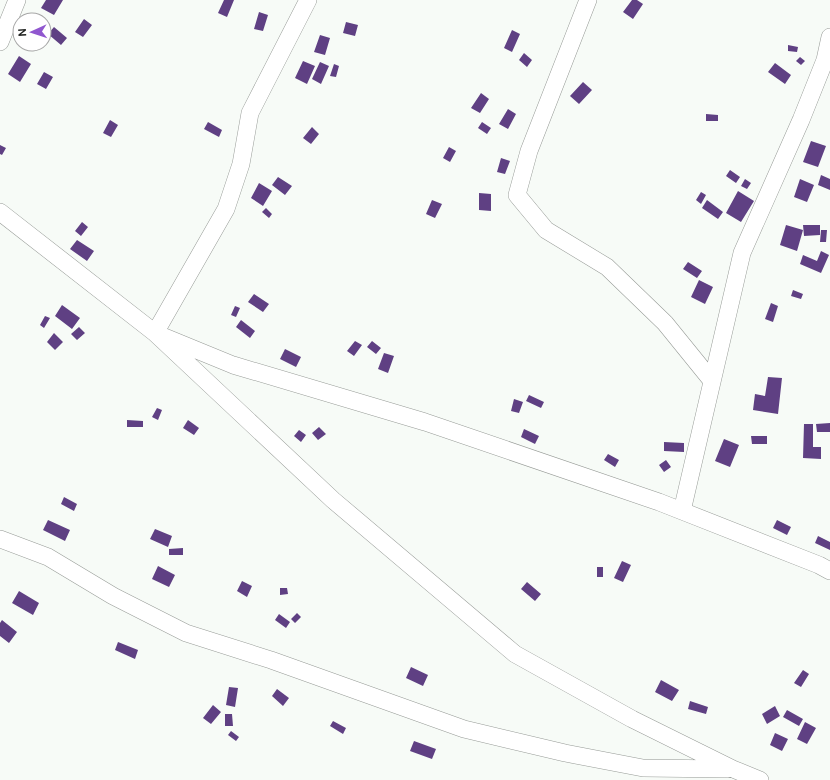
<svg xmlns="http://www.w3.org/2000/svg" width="830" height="780" font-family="'DM Sans',sans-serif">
<rect width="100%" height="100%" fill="#f7fbf7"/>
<path fill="#5f4083" d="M46 0H63L54 15 41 8Z
M224 0H234L227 17 218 13Z
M632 0H637L643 4 633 19 623 12Z
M259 12 268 15 263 31 254 29Z
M84 19 92 25 83 37 75 32Z
M346 22 358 25 355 36 343 33Z
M54 27 67 38 61 45 48 34Z
M512 30 520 34 512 52 504 48Z
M320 35 330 38 325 55 314 52Z
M788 45 798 47 797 52 788 51Z
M524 53 532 60 527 67 519 60Z
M19 56 31 64 20 82 8 74Z
M800 57 805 61 801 65 796 61Z
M303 61 315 66 307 84 295 78Z
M320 62 329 66 321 84 312 79Z
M775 63 791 75 785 84 768 72Z
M334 64 339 66 336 77 330 76Z
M44 72 53 77 46 89 37 84Z
M583 82 592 90 579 104 570 96Z
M481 93 489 99 480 113 471 108Z
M508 109 516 114 508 129 499 124Z
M706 114 718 115V121H706Z
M110 120 118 125 111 137 103 133Z
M208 122 222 130 219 137 204 129Z
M482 122 491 128 487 134 478 128Z
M312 127 319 134 311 144 303 138Z
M811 141 826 146 818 167 803 162Z
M0 145 6 148 2 155 0 154Z
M449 147 456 151 450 162 443 158Z
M501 158 510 161 505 174 497 172Z
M730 170 740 177 736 183 726 176Z
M821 175 830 179V190L818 185Z
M278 177 292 186 285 195 272 185Z
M745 179 751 183 747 189 741 186Z
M800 179 814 185 807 202 794 197Z
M259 183 272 191 263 206 251 198Z
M738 191 754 201 741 222 726 213Z
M701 192 706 195 701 204 696 200Z
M479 193 491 194V211L479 210Z
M432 200 442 204 435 218 426 214Z
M707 200 723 212 718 219 702 208Z
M266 208 272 214 269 218 262 212Z
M82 222 88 227 81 236 75 231Z
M786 225 803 230 797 251 780 245Z
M803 225H820V235L804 236Z
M821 230H827L826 242H820Z
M77 240 94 251 87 261 70 249Z
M821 251 829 255 821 273 800 264 803 255 817 261Z
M688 262 702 271 697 278 683 269Z
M699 280 713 287 705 304 691 297Z
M793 290 803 294 801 299 791 296Z
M254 294 269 304 263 312 248 302Z
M771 303 778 306 773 322 765 319Z
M62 305 80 318 72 329 55 316Z
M235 306 240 308 236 317 231 315Z
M45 316 50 318 44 328 40 325Z
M241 320 255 331 250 338 236 327Z
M79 327 85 333 77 340 71 334Z
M54 333 63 342 55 350 47 342Z
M355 341 362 345 354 356 347 351Z
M372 341 381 348 376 354 367 347Z
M285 349 301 357 296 367 280 359Z
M384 353 394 356 388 373 378 369Z
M768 377 782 378 778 414 753 410 755 394 765 396Z
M529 395 544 402 541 408 526 401Z
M514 399 523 402 519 413 511 411Z
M157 408 162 410 158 420 152 417Z
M127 420 143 421V427H127Z
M188 420 199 428 194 435 183 428Z
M830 423V432H817L816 424Z
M804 424H813V447H821V459L803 458Z
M319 427 326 434 318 440 312 433Z
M524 429 539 436 535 444 521 437Z
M299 430 306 435 301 442 294 436Z
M751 436H767V444H752Z
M724 439 739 445 730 467 715 461Z
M664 442 684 443V452L664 451Z
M608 454 619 460 615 467 604 460Z
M666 460 671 467 664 472 659 465Z
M64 497 77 504 74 511 61 504Z
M48 520 70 530 65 541 43 530Z
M777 520 791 527 787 535 773 528Z
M155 529 172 536 168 547 150 539Z
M818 536 830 542V550L815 543Z
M183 548V555H169V549Z
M622 561 631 565 623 582 614 578Z
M158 566 175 575 169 587 152 579Z
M597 567H603V577H597Z
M242 581 252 586 247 597 237 591Z
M527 582 541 594 535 601 521 589Z
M280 588H287L288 594 280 595Z
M19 591 39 603 33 615 12 603Z
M297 613 301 617 295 623 291 619Z
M279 614 290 622 286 628 275 620Z
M2 620 17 632 9 643 0 636V623Z
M118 642 138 650 135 659 115 650Z
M411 667 428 675 423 686 406 678Z
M803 670 809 674 801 687 794 683Z
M661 680 679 690 672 701 655 692Z
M229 687 238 688 235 707 226 705Z
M277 689 289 698 283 706 272 696Z
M690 701 708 707 706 714 688 709Z
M213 705 221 712 211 724 203 718Z
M775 706 780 716 767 724 762 714Z
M787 710 803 719 799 726 783 717Z
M225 714H232L233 726H225Z
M333 721 346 728 343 734 330 726Z
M805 722 816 728 807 744 797 739Z
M231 731 239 737 236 741 228 735Z
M775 733 788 739 782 751 770 745Z
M414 741 436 749 432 759 410 751Z"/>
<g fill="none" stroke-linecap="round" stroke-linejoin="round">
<defs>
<path id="minor" d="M308 0 250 113 241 164 226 209 155 333 233 365 425 422 659 502 819 565 830 571
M588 0 529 151 517 195 546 230 607 267 665 323 712 381
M0 42 17 0
M0 212 155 333 333 500 515 654 632 719 733 769 760 780
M682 511 742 253 801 120 825 60 830 37
M0 539 48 557 113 596 186 633 271 660 464 729 565 753 643 768 728 769"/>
</defs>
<use href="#minor" stroke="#979b97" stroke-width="18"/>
<use href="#minor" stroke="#fff" stroke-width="17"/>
</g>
<g transform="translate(32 32) rotate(267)"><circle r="19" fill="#ffffff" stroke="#a7a7a7"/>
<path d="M0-3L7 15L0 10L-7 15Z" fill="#9057cf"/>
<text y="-6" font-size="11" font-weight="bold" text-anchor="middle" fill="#222422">N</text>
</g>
</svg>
